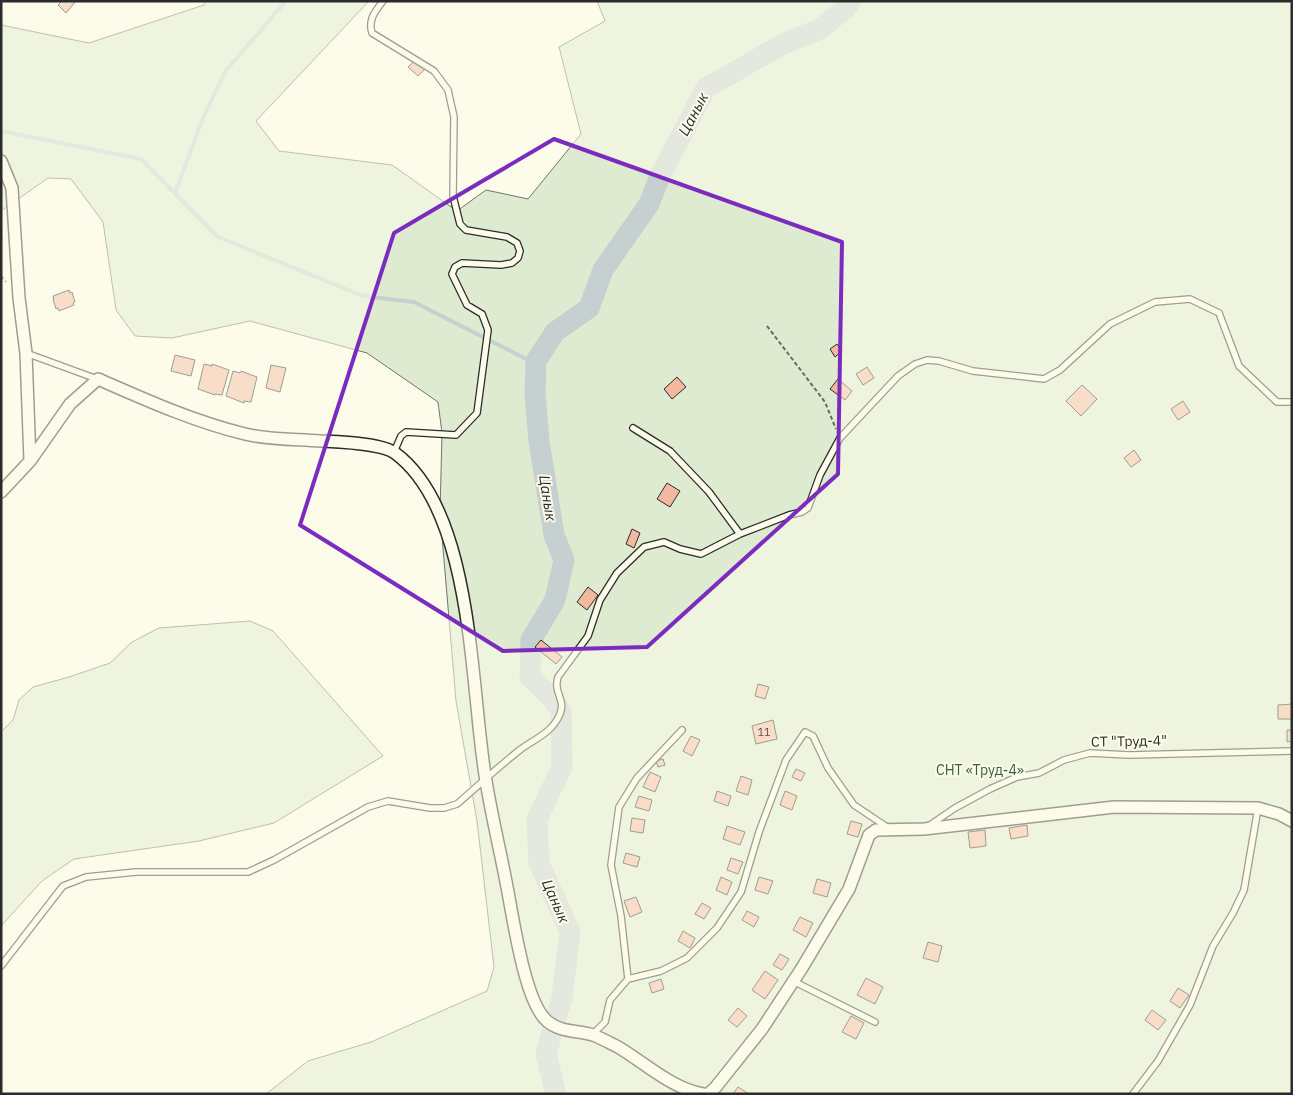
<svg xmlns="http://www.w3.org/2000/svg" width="1293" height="1095" font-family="'IBM Plex Sans',sans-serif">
<rect width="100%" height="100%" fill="#fdfbea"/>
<path fill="#deebd1" stroke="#74746e" d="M206 1H369L256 121 279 151 392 165 457 211 486 190 528 199 581 134 559 47 605 21 597 1H1292V1094H266L308 1061 371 1042 487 991 494 967 477 821 456 701 440 513 442 433 438 402 367 353 250 321 172 338 135 336 116 310 103 222 71 179 48 178 1 211V25L89 43 204 5Z
M250 621 273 631 383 756 274 823 199 841 74 859 42 881 1 926V732L13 720 19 700 33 687 69 677 110 663 132 642 159 628Z"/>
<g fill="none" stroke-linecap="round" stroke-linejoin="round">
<path stroke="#c7d0d0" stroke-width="4" d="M1 131 141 159 218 237 363 296 414 302 536 364
M175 193 203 118 225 72 286 1"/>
<path stroke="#c7d0d0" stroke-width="21" d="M556 1094 546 1054 562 998 570 932 539 863 537 819 562 767 561 712 554 700 530 677 531 640 555 600 564 560 554 535 539 441 535 393 536 361 555 332 589 308 603 270 649 204 660 176 706 88 785 43 820 29 847 7 851 1"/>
</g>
<path fill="#f2b8a0" stroke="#2b2b2b" d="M62 1H76L66 13 58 5Z
M414 61 425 69 418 76 408 67Z
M69 290 70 293 72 292 75 302 73 303 74 305 59 311 58 308 56 309 53 299H54L53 296Z
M837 344 842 351 835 357 830 349Z
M175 355 195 360 191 376 171 371Z
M204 364 212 366V364L229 370 222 395 215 394V395L198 389Z
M271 365 286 368 280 392 266 388Z
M867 367 874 378 863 385 856 374Z
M233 371 240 373 241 371 257 377 251 402 244 401V403L226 396Z
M677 377 686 387 672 399 664 389Z
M838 379 852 391 845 400 830 389Z
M1082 385 1097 399 1081 416 1066 401Z
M1183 401 1190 412 1178 420 1171 409Z
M1134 450 1141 460 1131 467 1124 458Z
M667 483 680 491 670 507 657 499Z
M632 529 640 533 634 548 626 544Z
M588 587 598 595 587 610 577 602Z
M541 640 562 657 556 664 535 647Z
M758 684 769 687 765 699 755 696Z
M1292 704V719H1278V705Z
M773 720 777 739 756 744 752 726Z
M1287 730H1292V741L1287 742Z
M691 736 700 740 692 756 683 751Z
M663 759 665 765 658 767 656 761Z
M796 769 805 773 801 781 792 777Z
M650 772 661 777 655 792 643 787Z
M741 776 752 780 748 795 736 791Z
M717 791 731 796 728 806 714 801Z
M785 791 797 796 792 810 780 805Z
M639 796 652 800 649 811 635 807Z
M632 818 645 820 643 833 630 831Z
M851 821 862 824 858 837 847 834Z
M1027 825 1028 836 1011 839 1009 828Z
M727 826 745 832 740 845 723 839Z
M985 830 986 846 970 848 968 832Z
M626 853 640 857 637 867 623 863Z
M731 858 743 862 738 874 727 870Z
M721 877 732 882 727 895 716 890Z
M759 877 773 881 768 894 755 890Z
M817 879 831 883 827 897 813 893Z
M636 897 642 912 630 917 624 901Z
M702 903 711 908 704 919 695 914Z
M747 911 759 917 754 927 742 920Z
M800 917 813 923 806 937 793 930Z
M683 931 695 938 690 948 678 941Z
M928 942 942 946 938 962 923 958Z
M780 954 789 959 782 970 773 965Z
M765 971 778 980 765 999 752 990Z
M866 978 883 987 875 1004 857 995Z
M661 979 664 989 652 993 649 983Z
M1178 988 1189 995 1180 1008 1170 1001Z
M738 1008 747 1016 737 1027 728 1020Z
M1152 1010 1166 1020 1158 1030 1145 1020Z
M851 1016 864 1023 856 1039 842 1032Z
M738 1087 749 1094H733Z"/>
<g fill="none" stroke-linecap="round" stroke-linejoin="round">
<defs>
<path id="lane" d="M383 1C375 12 368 19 372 33L434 71 448 90 454 117 453 196 460 224 466 230 507 237 517 243 520 251 518 258 512 263 501 265 462 263 455 267 452 274 467 305 482 314 488 330 477 413 456 435 406 432 401 436 394 452
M26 353 97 379
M633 428 670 451 709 492 740 534
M930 825 955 808 990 789 1017 777 1039 773 1064 760 1090 753 1129 755 1292 751
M1 966 63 886 86 877 136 872H248L274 860 368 807 388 801 430 808H444L457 804C478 786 499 766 521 749 536 738 552 733 560 714 566 699 553 693 558 677L588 636 600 600 617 573 644 547 664 542 680 549 701 554 740 534 789 515 802 512 808 508 820 475 840 438 898 376 915 364 927 360 939 361 973 371 1044 379 1060 370 1110 324 1155 302 1190 299 1219 313 1239 366 1277 402H1292
M628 979 621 916 611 865 619 807 637 778 682 730
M793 981 875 1022
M592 1035 605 1022 610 1000 628 979 661 971 687 958 717 928 741 892 759 832 786 760 805 732 813 736 828 768 854 805 890 829
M1133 1094 1158 1061 1190 1005 1213 946 1233 913 1244 890 1258 808"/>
<path id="street" d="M1 161 12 188 19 298 26 353 30 461 1 492
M30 461 70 404 98 379C146 400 195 422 245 434 270 440 296 439 321 441 340 442 381 443 395 453 475 512 470 690 486 781 493 824 504 866 511 909 516 935 527 1004 547 1021 561 1033 578 1030 593 1035 601 1038 610 1043 618 1047 645 1063 671 1088 703 1094
M708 1094 715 1088 762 1029 802 968 849 889 869 835 876 830 924 829 1114 807 1258 808 1279 814 1292 821"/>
</defs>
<use href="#lane" stroke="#2b2b2b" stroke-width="8"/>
<use href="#street" stroke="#2b2b2b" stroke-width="14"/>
<path stroke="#6a6964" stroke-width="2" stroke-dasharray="4 2.5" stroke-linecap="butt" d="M1 276 6 282
M767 326 825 402 836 429"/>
<use href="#lane" stroke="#fdfbea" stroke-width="5.5"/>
<use href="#street" stroke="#fdfbea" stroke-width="11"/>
</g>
<path d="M0 0H1293V1095H0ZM554 139 842 242 838 474 647 647 503 651 300 525 394 233Z" fill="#fdfbea" fill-opacity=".55" fill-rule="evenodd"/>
<path fill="none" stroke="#7b2cbf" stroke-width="4" stroke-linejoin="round" d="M554 139 842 242 838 474 647 647 503 651 300 525 394 233Z"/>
<g text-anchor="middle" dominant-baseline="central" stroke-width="4" stroke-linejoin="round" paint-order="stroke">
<g font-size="11" fill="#5d4e48">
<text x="764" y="732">11</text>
</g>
<g font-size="14" fill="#2b2b2b" stroke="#fdfbea">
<text transform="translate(1129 741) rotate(-1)">СТ "Труд-4"</text>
</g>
<g font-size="14" fill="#34623c" stroke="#fdfbea">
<text x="980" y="770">СНТ «Труд-4»</text>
</g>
<g font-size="15" font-style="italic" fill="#2b2b2b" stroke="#fdfbea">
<text transform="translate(693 114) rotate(-62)">Цанык</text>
<text transform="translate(548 498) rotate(81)">Цанык</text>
<text transform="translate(556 901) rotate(66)">Цанык</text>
</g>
</g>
<rect width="1293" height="1095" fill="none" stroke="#2b2b2b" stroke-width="5"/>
</svg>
